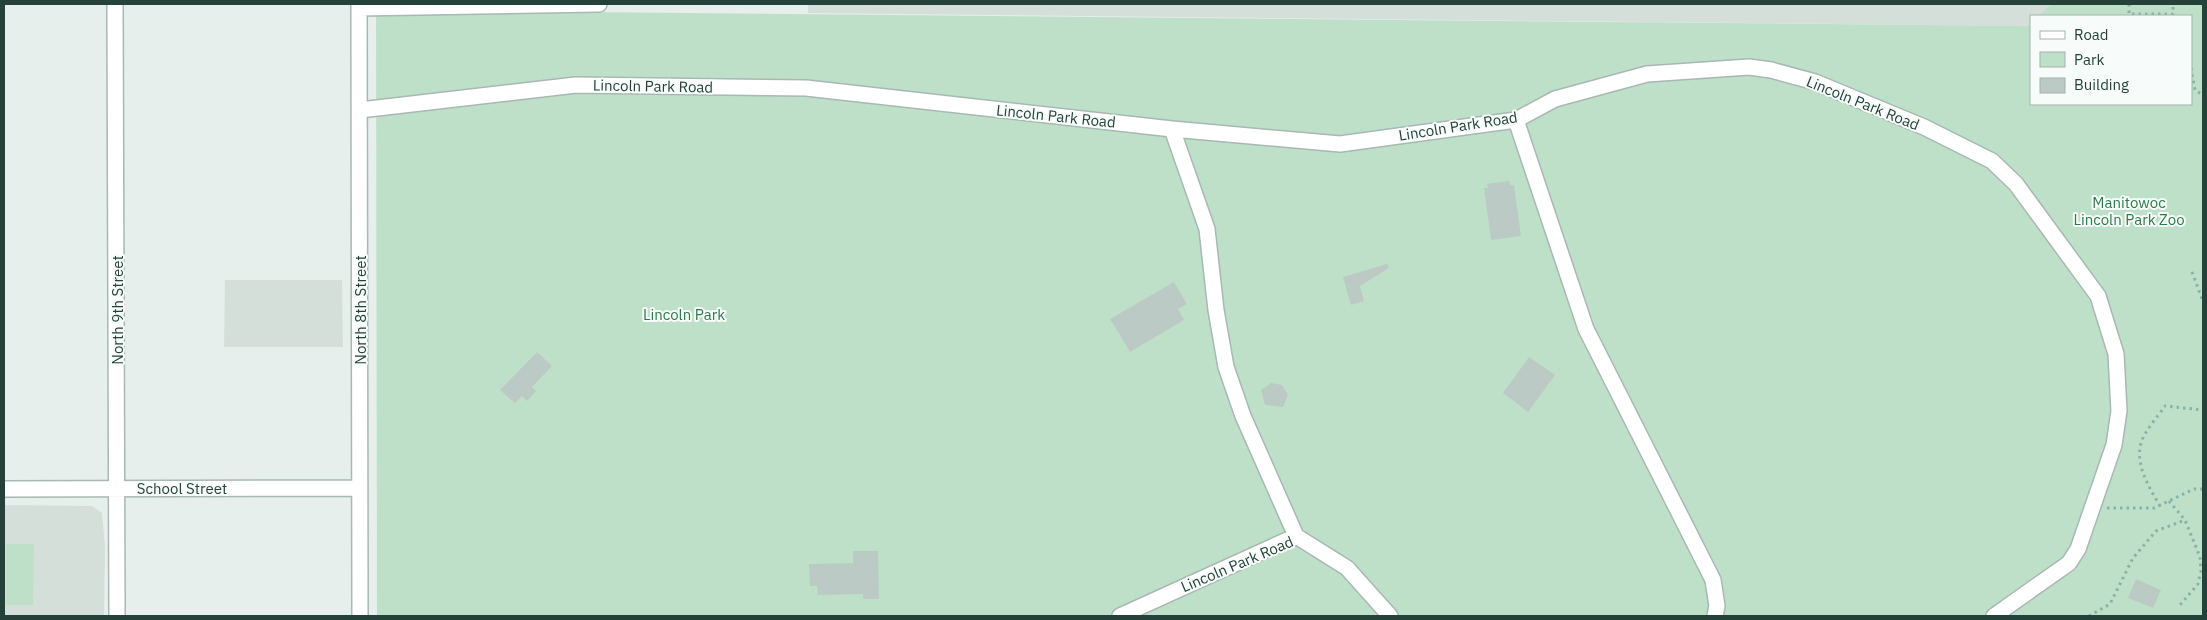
<svg xmlns="http://www.w3.org/2000/svg" width="2207" height="620" font-family="'IBM Plex Sans',sans-serif">
<rect width="100%" height="100%" fill="#e6efeb"/>
<path fill="#d4dfda" d="M808 4H2051L2038 16H2031V23L2027 26 808 13Z
M225 280H342L343 347H224Z
M4 505 92 506 102 513 105 547 104 616H4Z"/>
<path fill="#bfe0c8" d="M2051 4H2203V616H377L376 10 2027 26 2031 23V104H2191V16H2038Z
M6 544H34L33 605H6Z"/>
<path fill="#bbcac4" d="M1509 181 1510 185H1514L1521 236 1491 240 1484 188H1488L1487 184Z
M1387 264 1389 268 1360 286 1364 301 1351 305 1343 277Z
M1174 282 1187 304 1178 309 1184 320 1130 352 1110 319Z
M537 352 552 366 532 387 536 391 527 401 522 396 515 403 500 390Z
M1529 357 1555 375 1528 412 1503 393Z
M1271 383 1282 385 1288 395 1283 407 1265 405 1261 390Z
M853 551H878L879 599H863V594L818 595 817 586H810L809 564 853 563Z
M2136 579 2161 590 2153 608 2128 598Z"/>
<g fill="none" stroke-linecap="round" stroke-linejoin="round">
<defs>
<path id="minor" d="M115 4 117 616
M359 4 360 616
M359 8 599 4
M360 110 576 85 806 88 1172 129 1340 144 1516 120 1555 99 1647 74 1749 67 1771 70 1815 82 1924 127 1992 161 2016 184 2098 296 2116 354 2119 411 2114 445 2078 549 2069 563 1994 616
M1516 120 1586 329 1713 580 1717 606 1715 616
M1172 129 1207 229 1216 310 1226 367 1243 416 1296 536
M4 489 360 488
M1120 616 1296 536 1347 568 1390 616"/>
</defs>
<use href="#minor" stroke="#a8b8b2" stroke-width="18"/>
<path stroke="#86b3a5" stroke-width="3" stroke-dasharray="2.5 4" stroke-linecap="butt" d="M2129 4V14H2173V4
M2191 68 2195 90 2203 95
M2192 272 2202 299 2203 298
M2169 501 2185 520 2200 557 2201 571 2198 584 2180 605
M2160 506C2149 487 2135 465 2141 443 2144 432 2159 415 2165 406L2203 410
M2107 508H2154L2194 489H2203
M2089 616 2110 604 2133 558 2156 531 2185 520"/>
<use href="#minor" stroke="#fff" stroke-width="15"/>
</g>
<g text-anchor="middle" dominant-baseline="central" stroke-width="4" stroke-linejoin="round" paint-order="stroke">
<g font-size="15" fill="#24423a" stroke="#f7fbf9">
<text transform="translate(653 86) rotate(1)">Lincoln Park Road</text>
<text transform="translate(1863 103) rotate(22)">Lincoln Park Road</text>
<text transform="translate(1056 116) rotate(6)">Lincoln Park Road</text>
<text transform="translate(1458 126) rotate(-9)">Lincoln Park Road</text>
<text transform="translate(117 310) rotate(-90)">North 9th Street</text>
<text transform="translate(360 310) rotate(-90)">North 8th Street</text>
<text x="182" y="488">School Street</text>
<text transform="translate(1237 564) rotate(-23)">Lincoln Park Road</text>
</g>
<g font-size="15" fill="#2d7a4b" stroke="#f7fbf9">
<text x="2129" y="202">Manitowoc<tspan x="2129" dy="17">Lincoln Park Zoo</tspan></text>
<text x="684" y="314">Lincoln Park</text>
</g>
</g>
<rect width="2207" height="620" fill="none" stroke="#24423a" stroke-width="10"/>
<rect x="2030" y="15" width="162" height="90" fill="#f7fbf9" stroke="#a3b1ad"/>
<rect x="2040" y="31" width="25" height="8" fill="#ffffff" stroke="#a3b1ad"/>
<text x="2074" y="40" font-size="15" fill="#24423a">Road</text>
<rect x="2040" y="52" width="25" height="15" fill="#bfe0c8" stroke="#a3b1ad"/>
<text x="2074" y="65" font-size="15" fill="#24423a">Park</text>
<rect x="2040" y="78" width="25" height="15" fill="#bbcac4" stroke="#a3b1ad"/>
<text x="2074" y="90" font-size="15" fill="#24423a">Building</text>
</svg>
